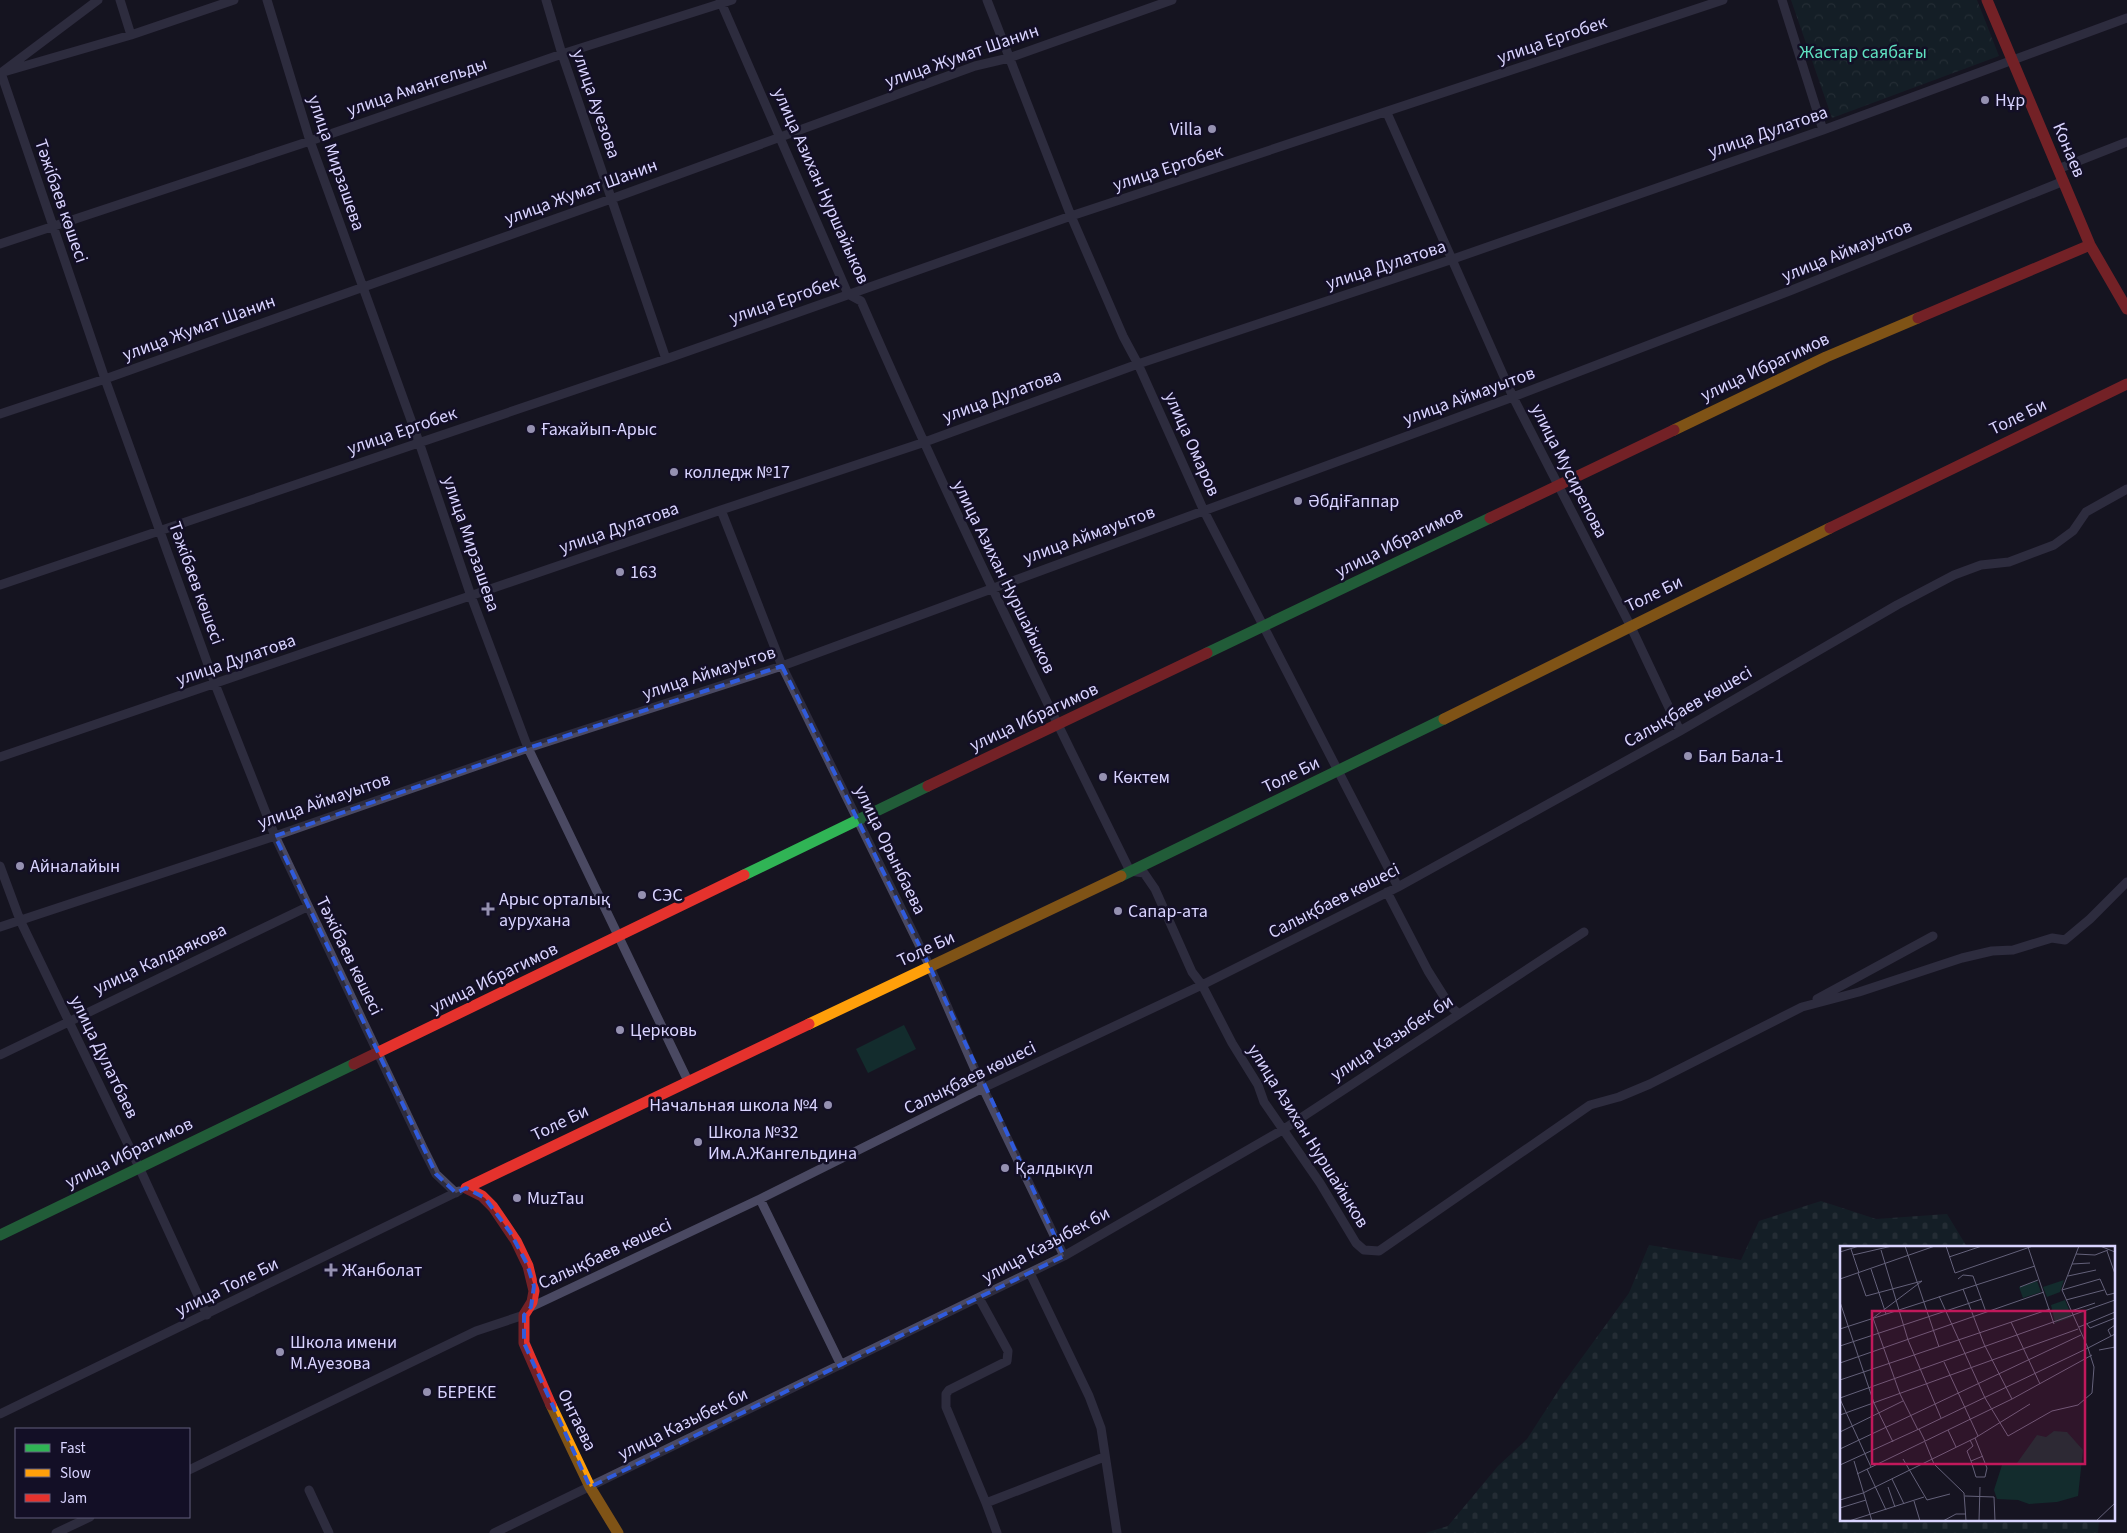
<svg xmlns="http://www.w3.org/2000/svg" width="2127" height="1533" font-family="'Source Sans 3',sans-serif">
<defs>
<pattern id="cemetery-stones" width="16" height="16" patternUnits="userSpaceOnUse" patternTransform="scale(1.25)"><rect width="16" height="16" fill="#132c2d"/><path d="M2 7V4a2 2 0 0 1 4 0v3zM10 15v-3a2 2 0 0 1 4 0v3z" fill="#354a4c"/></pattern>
<pattern id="park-crowns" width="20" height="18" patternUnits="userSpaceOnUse" patternTransform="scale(1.25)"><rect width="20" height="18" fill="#132c2d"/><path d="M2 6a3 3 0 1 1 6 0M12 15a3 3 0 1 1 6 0" fill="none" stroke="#354a4c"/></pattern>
</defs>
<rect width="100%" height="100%" fill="#161421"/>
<path fill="url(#cemetery-stones)" d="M1821 1201 1876 1219 1947 1214 1967 1247H1841V1519H2099L2098 1533H1425L1448 1526 1498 1466 1527 1439 1562 1385 1629 1293 1649 1245 1741 1260 1759 1221Z"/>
<path fill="url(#park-crowns)" d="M1791 0H1977L1999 56 1832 118Z"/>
<path fill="#132c2d" d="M904 1025 916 1049 868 1073 856 1049Z"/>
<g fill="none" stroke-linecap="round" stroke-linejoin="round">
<path stroke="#4a4962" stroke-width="9" d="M98 0 1 73 105 379 215 684 275 836 423 1148 436 1174 456 1193
M120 0 131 35
M267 0 310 141 419 442 471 596 528 748 688 1081
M546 0 562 54 666 359
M720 0 848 294 861 301C945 494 1037 683 1130 871L1144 873 1155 889 1192 972 1202 985 1232 1043 1258 1085 1264 1102 1320 1183 1356 1243 1364 1250 1379 1251 1590 1105 1619 1097 1650 1084 1802 1007 1859 992 1962 958 1992 951 2013 950 2052 938 2065 940 2090 919 2127 882
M987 0 1071 216 1123 336 1138 364 1204 511 1398 887
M1782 0 1823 130
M7 71 131 35 234 0
M1387 113 1513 397 1630 625 1680 731
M2058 169 2127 142
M0 244 310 141 562 54 732 0
M0 414 105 379 611 199 975 66 1009 58 1172 0
M721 510 782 666 930 967 983 1088 1064 1256
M0 585 666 359 1071 216 1723 0
M0 757 721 510 922 443 1138 364 1453 259 1823 130 2127 18
M0 866 20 920 139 1167 207 1315
M1387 892 1428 971 1450 1006 1459 1014
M0 927 275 836 528 748 782 666 1513 397 1792 290 2064 181
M1817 999 1933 936
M0 1055 307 907
M760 1199 841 1365
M1030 1273 1089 1396 1101 1428 1117 1533
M979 1298 1008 1351 1007 1361 949 1390 946 1394V1407L986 1503 1104 1457
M531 1307 760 1199 983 1088 1202 985 1398 887 1680 731 1897 605 1954 575 1981 565 2009 562 2054 545 2073 531 2086 512 2127 489
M0 1414 459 1191
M189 1470 476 1331 524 1315
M309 1490 329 1533
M986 1503 997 1533
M56 1533 90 1517
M494 1533 1064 1256 1284 1129 1584 932"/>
<path stroke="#30b455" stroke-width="11" d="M1207 653 1490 518
M744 875 928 786
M1121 876 1444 719
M0 1235 354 1064"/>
<path stroke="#ff9f0a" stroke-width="11" d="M1674 430 1826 357 1918 318
M1444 719 1830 528
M809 1024 1121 876
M551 1405 590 1487 618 1533"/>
<path stroke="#e5322d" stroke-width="11" d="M1987 0 2090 245 2127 309
M1918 318 2090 245
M1490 518 1674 430
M1830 528 2127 384
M928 786 1207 653
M354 1064 744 875
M466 1188 809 1024
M466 1188 482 1196 493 1207 516 1241 528 1266 534 1291 532 1302 524 1315V1343L551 1405"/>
</g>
<path d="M0 0H2127V1533H0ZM782 666 930 967 1064 1256 590 1487 524 1343V1315L531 1307 534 1286 527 1264 510 1232 485 1198 466 1188 456 1193 436 1174 275 836 528 748Z" fill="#161421" fill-opacity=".55" fill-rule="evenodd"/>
<path fill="none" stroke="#305bdc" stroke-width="4" stroke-dasharray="10 6" stroke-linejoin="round" d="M782 666 930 967 1064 1256 590 1487 524 1343V1315L531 1307 534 1286 527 1264 510 1232 485 1198 466 1188 456 1193 436 1174 275 836 528 748Z"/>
<g fill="#9591b1" stroke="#130f26" stroke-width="2">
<circle cx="1985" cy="100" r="5"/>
<circle cx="1212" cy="129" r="5"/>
<circle cx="531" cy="429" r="5"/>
<circle cx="674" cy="472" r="5"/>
<circle cx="1298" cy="501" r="5"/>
<circle cx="620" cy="572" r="5"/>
<circle cx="1688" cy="756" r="5"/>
<circle cx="1103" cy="777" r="5"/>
<circle cx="20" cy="866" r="5"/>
<circle cx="642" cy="895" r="5"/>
<path d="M485.5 901.5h5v5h5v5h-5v5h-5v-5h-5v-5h5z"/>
<circle cx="1118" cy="911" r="5"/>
<circle cx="620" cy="1030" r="5"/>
<circle cx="828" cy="1105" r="5"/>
<circle cx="698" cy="1142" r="5"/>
<circle cx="1005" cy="1168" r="5"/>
<circle cx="517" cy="1198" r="5"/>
<path d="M328.5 1262.5h5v5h5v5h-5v5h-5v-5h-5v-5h5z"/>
<circle cx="280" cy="1352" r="5"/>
<circle cx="427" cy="1392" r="5"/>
</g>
<g text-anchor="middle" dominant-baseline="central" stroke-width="5" stroke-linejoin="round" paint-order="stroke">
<g font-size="18" fill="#d9d4ff" stroke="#130f26">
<text transform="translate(1552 40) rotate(-19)">улица Ергобек</text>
<text transform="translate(962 56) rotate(-19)">улица Жумат Шанин</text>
<text transform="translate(417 87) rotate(-19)">улица Амангельды</text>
<text transform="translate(596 104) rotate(71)">улица Ауезова</text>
<text transform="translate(1768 132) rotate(-19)">улица Дулатова</text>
<text transform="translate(2069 150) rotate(67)">Конаев</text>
<text transform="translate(336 163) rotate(71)">улица Мирзашева</text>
<text transform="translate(1168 168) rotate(-18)">улица Ергобек</text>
<text transform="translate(821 186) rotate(66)">улица Азихан Нуршайыков</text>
<text transform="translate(581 192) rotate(-20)">улица Жумат Шанин</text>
<text transform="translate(61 201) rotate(71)">Тәжібаев көшесі</text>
<text transform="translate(1847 251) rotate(-22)">улица Аймауытов</text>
<text transform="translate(1386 265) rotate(-18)">улица Дулатова</text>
<text transform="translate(784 300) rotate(-19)">улица Ергобек</text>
<text transform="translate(199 328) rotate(-20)">улица Жумат Шанин</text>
<text transform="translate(1765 367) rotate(-25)">улица Ибрагимов</text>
<text transform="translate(1002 396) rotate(-20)">улица Дулатова</text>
<text transform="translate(1469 396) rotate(-20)">улица Аймауытов</text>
<text transform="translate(2018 417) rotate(-26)">Толе Би</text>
<text transform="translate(402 431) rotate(-19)">улица Ергобек</text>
<text transform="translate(1192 444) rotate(66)">улица Омаров</text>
<text transform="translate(1569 471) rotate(63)">улица Мусирепова</text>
<text transform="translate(619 528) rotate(-19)">улица Дулатова</text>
<text transform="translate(1089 535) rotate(-20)">улица Аймауытов</text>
<text transform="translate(1399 542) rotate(-26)">улица Ибрагимов</text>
<text transform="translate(471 544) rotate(71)">улица Мирзашева</text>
<text transform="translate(1004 577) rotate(64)">улица Азихан Нуршайыков</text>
<text transform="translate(196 583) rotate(70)">Тәжібаев көшесі</text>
<text transform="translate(1654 594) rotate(-26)">Толе Би</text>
<text transform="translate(236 660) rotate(-19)">улица Дулатова</text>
<text transform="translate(709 673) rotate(-18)">улица Аймауытов</text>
<text transform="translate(1688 707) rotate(-30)">Салықбаев көшесі</text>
<text transform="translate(1034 717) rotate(-25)">улица Ибрагимов</text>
<text transform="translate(1291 775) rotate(-26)">Толе Би</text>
<text transform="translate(324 801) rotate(-19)">улица Аймауытов</text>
<text transform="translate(890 850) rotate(64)">улица Орынбаева</text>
<text transform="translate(1334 901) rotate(-27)">Салықбаев көшесі</text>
<text transform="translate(926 949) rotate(-25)">Толе Би</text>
<text transform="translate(349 956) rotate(64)">Тәжібаев көшесі</text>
<text transform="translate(160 959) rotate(-25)">улица Калдаякова</text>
<text transform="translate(494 978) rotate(-26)">улица Ибрагимов</text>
<text transform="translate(1392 1038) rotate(-33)">улица Казыбек би</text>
<text transform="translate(104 1057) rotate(64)">улица Дулатбаев</text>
<text transform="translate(970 1078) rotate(-26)">Салықбаев көшесі</text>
<text transform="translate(560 1123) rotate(-26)">Толе Би</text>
<text transform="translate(1308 1136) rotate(58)">улица Азихан Нуршайыков</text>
<text transform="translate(129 1153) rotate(-26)">улица Ибрагимов</text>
<text transform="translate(1046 1245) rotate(-28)">улица Казыбек би</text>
<text transform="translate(605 1254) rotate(-25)">Салықбаев көшесі</text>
<text transform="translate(227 1287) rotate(-26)">улица Толе Би</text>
<text transform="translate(577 1420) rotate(64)">Онтаева</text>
<text transform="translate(683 1424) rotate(-26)">улица Казыбек би</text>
</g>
<g font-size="18" fill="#5fe0c0" stroke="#130f26">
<text x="1863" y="52">Жастар саябағы</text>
</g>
<g font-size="18" fill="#d9d4ff" stroke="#130f26" text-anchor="start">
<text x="1995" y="100">Нұр</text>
<text x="1202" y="129" text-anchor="end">Villa</text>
<text x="541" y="429">Ғажайып-Арыс</text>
<text x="684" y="472">колледж №17</text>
<text x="1308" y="501">ӘбдіҒаппар</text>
<text x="630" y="572">163</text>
<text x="1698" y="756">Бал Бала-1</text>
<text x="1113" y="777">Көктем</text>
<text x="30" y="866">Айналайын</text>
<text x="652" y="895">СЭС</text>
<text x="499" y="899">Арыс орталық<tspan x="499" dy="21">аурухана</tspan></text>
<text x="1128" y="911">Сапар-ата</text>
<text x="630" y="1030">Церковь</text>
<text x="818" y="1105" text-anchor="end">Начальная школа №4</text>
<text x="708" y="1132">Школа №32<tspan x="708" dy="21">Им.А.Жангельдина</tspan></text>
<text x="1015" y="1168">Қалдыкүл</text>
<text x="527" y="1198">MuzTau</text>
<text x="342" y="1270">Жанболат</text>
<text x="290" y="1342">Школа имени<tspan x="290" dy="21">М.Ауезова</tspan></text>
<text x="437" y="1392">БЕРЕКЕ</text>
</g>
</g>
<g transform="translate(1840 1246)">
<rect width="275" height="275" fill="#161421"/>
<path d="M214 185 227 186 243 204 238 250 217 256 189 258 178 254 157 253 154 244 162 219 177 217 197 189 206 191Z" fill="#132c2d"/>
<path d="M224 34 220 46 207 51 203 41ZM197 35 201 46 183 52 179 41ZM225 54 232 71 215 77 211 59Z" fill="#132c2d"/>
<path fill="none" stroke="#64617a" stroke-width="1" d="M65 0 99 101M106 0 115 27 193 0M260 0 275 6M188 1 214 78M11 3 19 27M41 4 68 94 101 172M267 5 275 28M0 6 19 0M236 8 255 9 268 4M13 9 52 0M109 11 142 0M232 18 250 17M31 23 46 68M18 27 26 50 82 35 33 72 60 148 78 184M228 30 256 24M0 33 95 0M118 33 123 29 133 30 146 66M180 41 198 34M123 43 144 98 172 153M222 44 260 33 267 49 275 47M99 50 145 152 168 190 212 165 238 159 252 147 254 121 248 102 275 88M226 54 264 44M0 56 34 157 53 196M231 65 255 57M171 76 200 138M247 78 250 82 275 72M239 81 275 66M0 83 195 20M271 90 268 84 275 79M0 100 142 53M259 104 275 101M104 116 138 190M0 117 204 46M0 134 210 63M0 152 275 54M0 153 31 221M0 169 238 83M108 184 116 201M0 186 63 155M130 194 133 200 127 205 131 215 143 210M85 195 79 183 248 102 222 44 239 0M85 196 94 218 124 247 126 275M0 203 241 89M63 213 87 254 110 248M14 215 32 275M131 215 136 231H145L147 222 135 192M0 219 79 183M27 223 46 264M17 228 172 153 252 109M52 233 64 258M48 241 55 261M125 250 154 251 155 275M0 254 23 247 135 192 190 158M74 255 80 275M0 262 26 254M9 275 84 251M103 275 116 268H126M139 275 140 241M256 275 275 257"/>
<path fill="#c2185b" fill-opacity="0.15" stroke="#c2185b" stroke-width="2.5" d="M32 65H245V218H32Z"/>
<rect width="275" height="275" fill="none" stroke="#d9d4ff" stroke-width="2.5"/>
</g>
<rect x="15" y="1428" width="175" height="90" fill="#130f26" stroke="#625e7d"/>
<rect x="25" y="1444" width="25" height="8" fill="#30b455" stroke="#625e7d"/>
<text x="60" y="1453" font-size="15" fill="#d9d4ff">Fast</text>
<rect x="25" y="1469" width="25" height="8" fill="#ff9f0a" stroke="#625e7d"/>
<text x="60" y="1478" font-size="15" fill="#d9d4ff">Slow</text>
<rect x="25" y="1494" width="25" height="8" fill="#e5322d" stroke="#625e7d"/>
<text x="60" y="1503" font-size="15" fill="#d9d4ff">Jam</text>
</svg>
